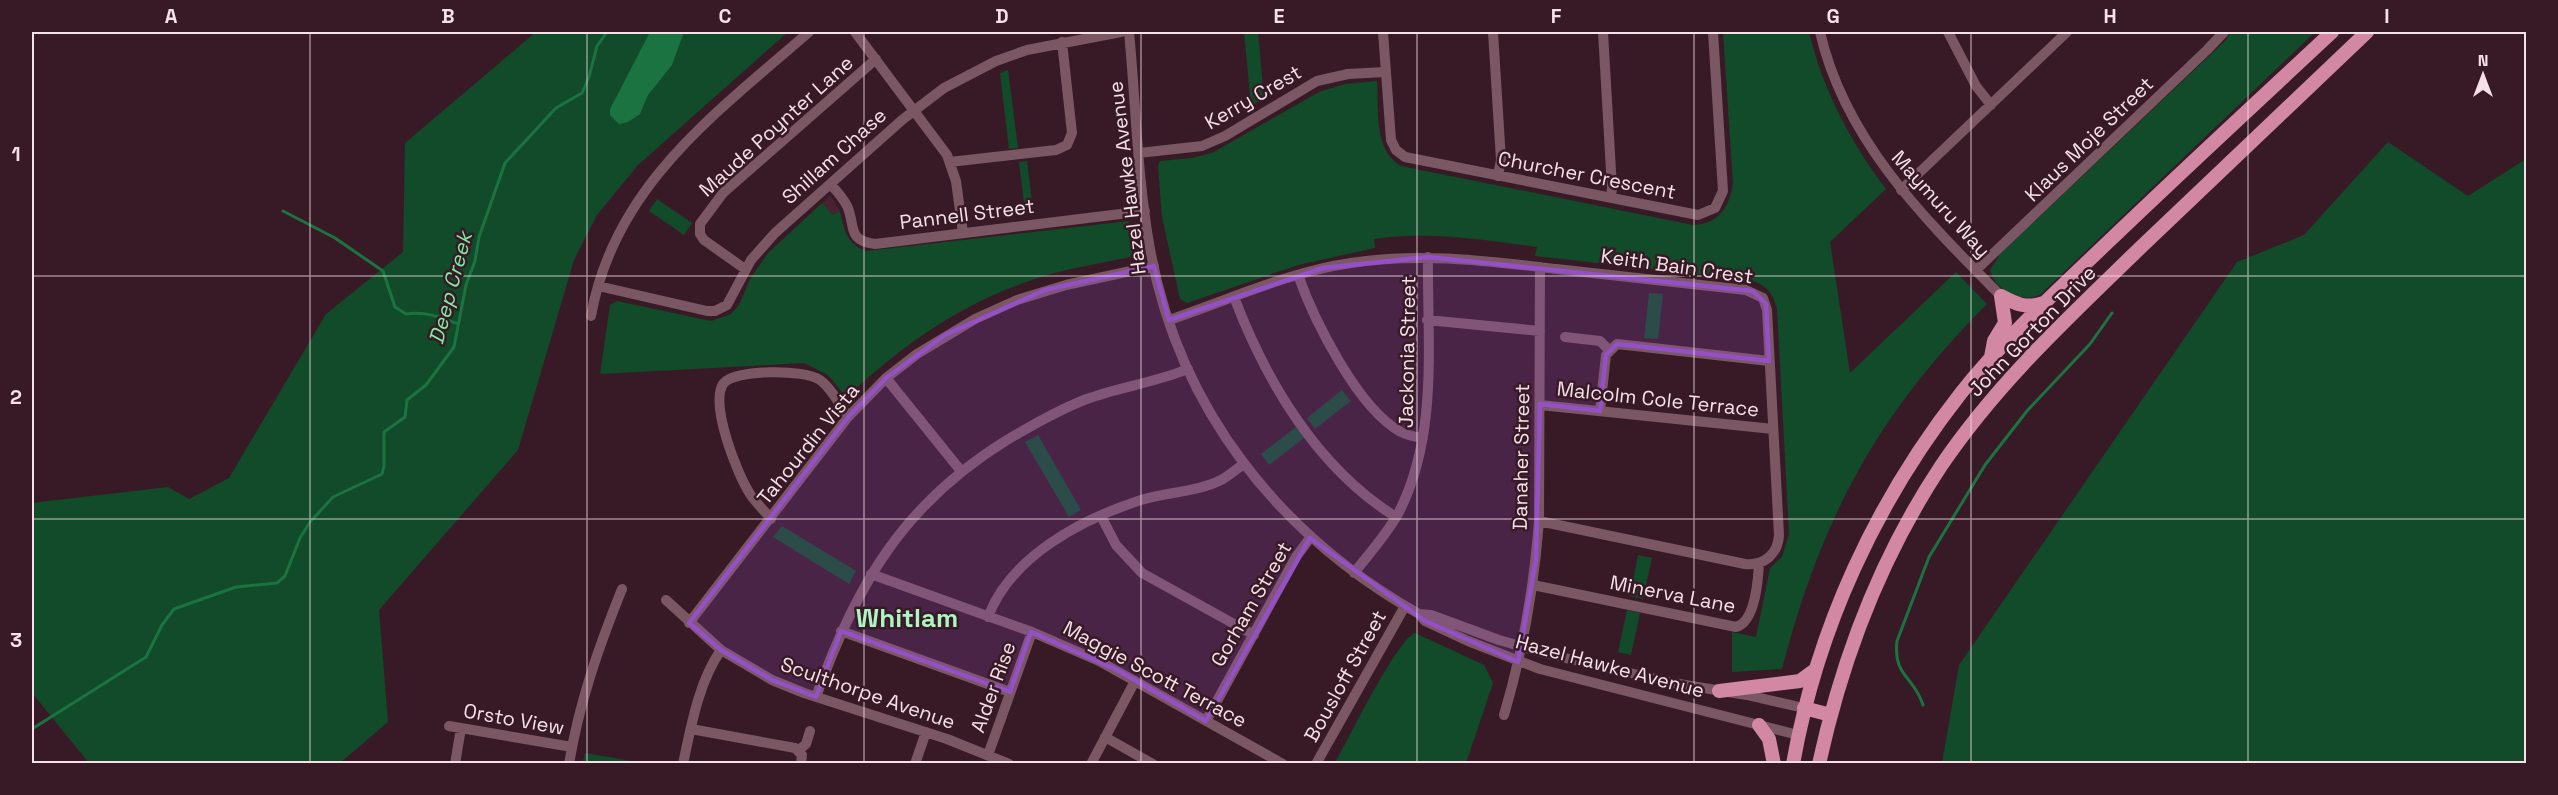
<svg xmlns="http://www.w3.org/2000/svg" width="2558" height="795" font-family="'Space Grotesk',sans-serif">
<rect width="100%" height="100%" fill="#381a26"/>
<path fill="#472331" d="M830 195 840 211 833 215 822 203Z"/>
<path fill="#114b29" d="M536 32H788L638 165 597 215 574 260 518 450 379 610 388 722 340 763H89L32 693V503L168 487 189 499 229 478 326 314 403 252 405 143Z
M1244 32H1258L1264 98 1251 106Z
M1723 32H1809C1823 90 1850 141 1886 189L1830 242 1850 373 1956 272 1987 304C1877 414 1821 519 1782 669L1732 672V632L1756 637 1770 568 1782 557 1789 534 1777 309C1773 293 1766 284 1749 280L1535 256 1537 247C1483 240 1428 231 1374 239L1375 248 1298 265 1187 303 1180 299 1162 217 1158 166 1160 161 1192 158 1212 153 1319 92 1345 84 1377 81C1379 109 1373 150 1401 166L1693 225C1719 224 1729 207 1733 184Z
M2230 32H2315L2041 294C2023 305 1994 290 1990 270L2001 253 2226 40Z
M1008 70 1018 148 1009 149 1000 73Z
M2388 142 2468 196 2526 159V763H1942L1959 665 2237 262 2304 235Z
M1027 161 1033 210 1025 211 1019 162Z
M657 199 692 223 684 235 649 211Z
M822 203 833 215 840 211C844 230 847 244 866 251L1129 221 1134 250 1130 257C1097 264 1063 269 1032 280 962 303 904 344 851 393L842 392 828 375 804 363 600 374 610 305 617 301 711 321 731 314 739 305 750 279 768 253Z
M1649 293 1663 294 1658 339 1644 338Z
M1342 390 1351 401 1315 429 1307 418Z
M1296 427 1304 438 1269 465 1261 454Z
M1038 435 1081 510 1069 517 1025 442Z
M782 526 856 571 849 584 773 537Z
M1638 555 1652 558 1643 599 1630 596Z
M1627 610 1640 613 1631 655 1618 652Z
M1415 633 1484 665 1493 683 1466 763H1335C1347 742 1397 639 1415 633Z
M585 753 643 763H583Z"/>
<path fill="#1b7341" d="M650 32H684L672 65 648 95 640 114 628 122 619 124 610 115V109Z"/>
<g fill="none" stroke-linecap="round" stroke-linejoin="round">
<path stroke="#1b7341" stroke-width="3" d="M283 211 335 238 383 271 395 307 406 314C425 311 440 317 458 324
M1923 705C1914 676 1893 677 1897 641L1929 557 1985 465 2027 411 2090 344 2112 313
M32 729 146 657 162 625 174 609 236 587 277 583 285 576 300 538 310 522 333 497 382 474 384 466V432L405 417 407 400 426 385 454 347 466 285 475 261 479 237 505 163 556 108 582 93 589 77 597 46 607 32"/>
<path stroke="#7b5764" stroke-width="10" d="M855 32 947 155 956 181 963 233
M1129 32C1136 104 1137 177 1150 249 1179 409 1279 535 1419 614L1425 621 1468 641 1540 669 1798 735
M1383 32 1391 140 1396 150 1405 157 1698 215 1715 208 1723 191 1713 32
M1493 32 1501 160 1498 176
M1603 32 1612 188 1611 198
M1820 32C1845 141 1925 219 2001 296
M1948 32 1976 86 1991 105
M1139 153 1202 146 1225 136 1317 81 1348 74 1385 72
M950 162 1056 150 1067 145 1072 133 1062 42
M830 184C837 191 844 199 848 208 855 227 848 241 875 244L1145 211
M1901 190 2067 32
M745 269 704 240 700 234V224L723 193 876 59
M1976 270 2207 50 2224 32
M1298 275C1314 320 1358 409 1401 432 1408 436 1416 437 1423 438
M598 286 707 311H715L727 305 751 260 775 233 902 120 944 88 996 61 1027 50 1121 32
M1234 297C1266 381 1317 468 1396 517
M591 316C614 186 716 113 809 32
M1169 320C1229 300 1288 272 1351 263 1420 252 1487 261 1556 269 1619 276 1683 283 1746 290L1763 298 1767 310 1779 535C1778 554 1764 566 1745 564L1539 521
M1427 320 1540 331
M1565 337 1600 341 1609 350
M886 378 961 471
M1540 405 1773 429
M1600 411 1606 355 1617 344 1769 361
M1101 516 1116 545 1142 573 1254 635
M771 519C764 510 756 503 750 494 737 474 710 405 723 384 734 369 805 369 820 380 832 389 840 405 848 417
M1354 573C1369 554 1386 535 1398 514 1439 435 1427 342 1428 257
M871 574 1032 632 1099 661 1283 764
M1533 585 1736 627C1755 622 1758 581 1759 564
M666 600 721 650 772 680 804 693 947 739 1009 764
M1419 614 1431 615 1499 640 1544 653 1673 683 1747 695 1804 708
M988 617C1011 556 1082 519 1141 500 1167 492 1197 492 1221 480 1229 476 1236 469 1244 464
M689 623 848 417 886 378 917 354 975 319 1017 300 1066 285 1154 266
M841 631 1010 692
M816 697C856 585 903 504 1007 440 1032 425 1057 411 1084 400 1118 387 1154 383 1188 369
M1504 715C1523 651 1534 588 1539 521L1540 267
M1206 721 1296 557 1310 538
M449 726 572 747
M691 729 795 748 802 755 801 764
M1105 737 1153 764
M799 750 806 744 810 731
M988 755 1032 632
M455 764 461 728
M569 764C579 703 599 646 622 589
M683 764C691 726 699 681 721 650
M915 764 926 732
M1091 764 1135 681
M1316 764 1405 606"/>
<path stroke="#d288a3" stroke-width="14" d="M2001 296C2016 304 2026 309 2043 303
M1991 357 1994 341 2005 323 2001 296
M1719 691 1800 681 1815 670
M1804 708 1831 715
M1759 725 1769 739 1774 764
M1793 764C1817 629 1876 501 1961 393 2005 338 2057 291 2107 243 2181 172 2257 102 2332 32
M1819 764C1842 659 1882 555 1941 466 1997 383 2069 317 2140 248 2216 176 2291 104 2367 32"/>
</g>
<path fill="#9450c7" fill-opacity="0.2" stroke="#9450c7" stroke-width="4.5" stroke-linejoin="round" d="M1428 257 1753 291 1766 304 1769 361 1617 344 1606 355 1600 411 1540 404 1536 559 1518 662 1425 621 1310 538 1206 721 1117 670 1031 632 1010 692 841 631 816 697 772 680 721 650 689 623 848 417 886 378 945 335 1045 290 1154 266 1169 320 1323 268Z"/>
<path fill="none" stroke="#f6e1e8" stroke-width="1.5" stroke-opacity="0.55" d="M310 32V764M587 32V764M864 32V764M1141 32V764M1417 32V764M1694 32V764M1971 32V764M2248 32V764M32 276H2526M32 519H2526"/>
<g text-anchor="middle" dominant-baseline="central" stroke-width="5" stroke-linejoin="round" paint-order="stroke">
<g font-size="20" fill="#f6e1e8" stroke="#381a26">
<text transform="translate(1253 97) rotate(-30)">Kerry Crest</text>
<text transform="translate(776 126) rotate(-42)">Maude Poynter Lane</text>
<text transform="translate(2089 139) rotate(-44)">Klaus Moje Street</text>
<text transform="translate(834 156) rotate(-42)">Shillam Chase</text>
<text transform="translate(1587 175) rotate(11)">Churcher Crescent</text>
<text transform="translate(1127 178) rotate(-97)">Hazel Hawke Avenue</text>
<text transform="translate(1941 204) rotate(48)">Maymuru Way</text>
<text transform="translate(967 214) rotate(-7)">Pannell Street</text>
<text transform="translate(1677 266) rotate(8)">Keith Bain Crest</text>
<text transform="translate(2032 331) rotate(-46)">John Gorton Drive</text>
<text transform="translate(1407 352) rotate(-89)">Jackonia Street</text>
<text transform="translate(1658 399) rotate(6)">Malcolm Cole Terrace</text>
<text transform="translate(808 444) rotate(-51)">Tahourdin Vista</text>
<text transform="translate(1521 457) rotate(-89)">Danaher Street</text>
<text transform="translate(1673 594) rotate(11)">Minerva Lane</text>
<text transform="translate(1251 604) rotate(-60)">Gorham Street</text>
<text transform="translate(1610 666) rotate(15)">Hazel Hawke Avenue</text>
<text transform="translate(1155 674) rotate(28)">Maggie Scott Terrace</text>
<text transform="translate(1345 676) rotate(-61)">Bousloff Street</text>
<text transform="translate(993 687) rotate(-70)">Alder Rise</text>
<text transform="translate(868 693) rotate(19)">Sculthorpe Avenue</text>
<text transform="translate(514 719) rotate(10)">Orsto View</text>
</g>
<g font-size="21" font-style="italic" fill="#7feca4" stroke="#381a26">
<text transform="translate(450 288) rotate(-75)">Deep Creek</text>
</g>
<g font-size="26" font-weight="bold" fill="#adf5c3" stroke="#381a26">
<text x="907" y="618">Whitlam</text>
</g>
</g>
<rect width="2558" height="795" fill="none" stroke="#381a26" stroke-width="66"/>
<g transform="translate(2483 75)" stroke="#381a26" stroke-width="4.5" paint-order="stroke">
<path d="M0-4.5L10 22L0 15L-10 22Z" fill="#f6e1e8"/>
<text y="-9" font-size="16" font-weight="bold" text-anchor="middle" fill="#f6e1e8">N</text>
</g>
<rect x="33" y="33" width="2492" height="729" fill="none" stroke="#f6e1e8" stroke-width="2"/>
<g font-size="20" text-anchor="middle" font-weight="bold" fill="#f6e1e8">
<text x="171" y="23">A</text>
<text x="448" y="23">B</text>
<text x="725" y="23">C</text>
<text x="1002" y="23">D</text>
<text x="1279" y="23">E</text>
<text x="1556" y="23">F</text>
<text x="1833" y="23">G</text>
<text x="2110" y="23">H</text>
<text x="2387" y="23">I</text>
<text x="16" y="161">1</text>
<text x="16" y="404">2</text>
<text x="16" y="647">3</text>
</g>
</svg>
